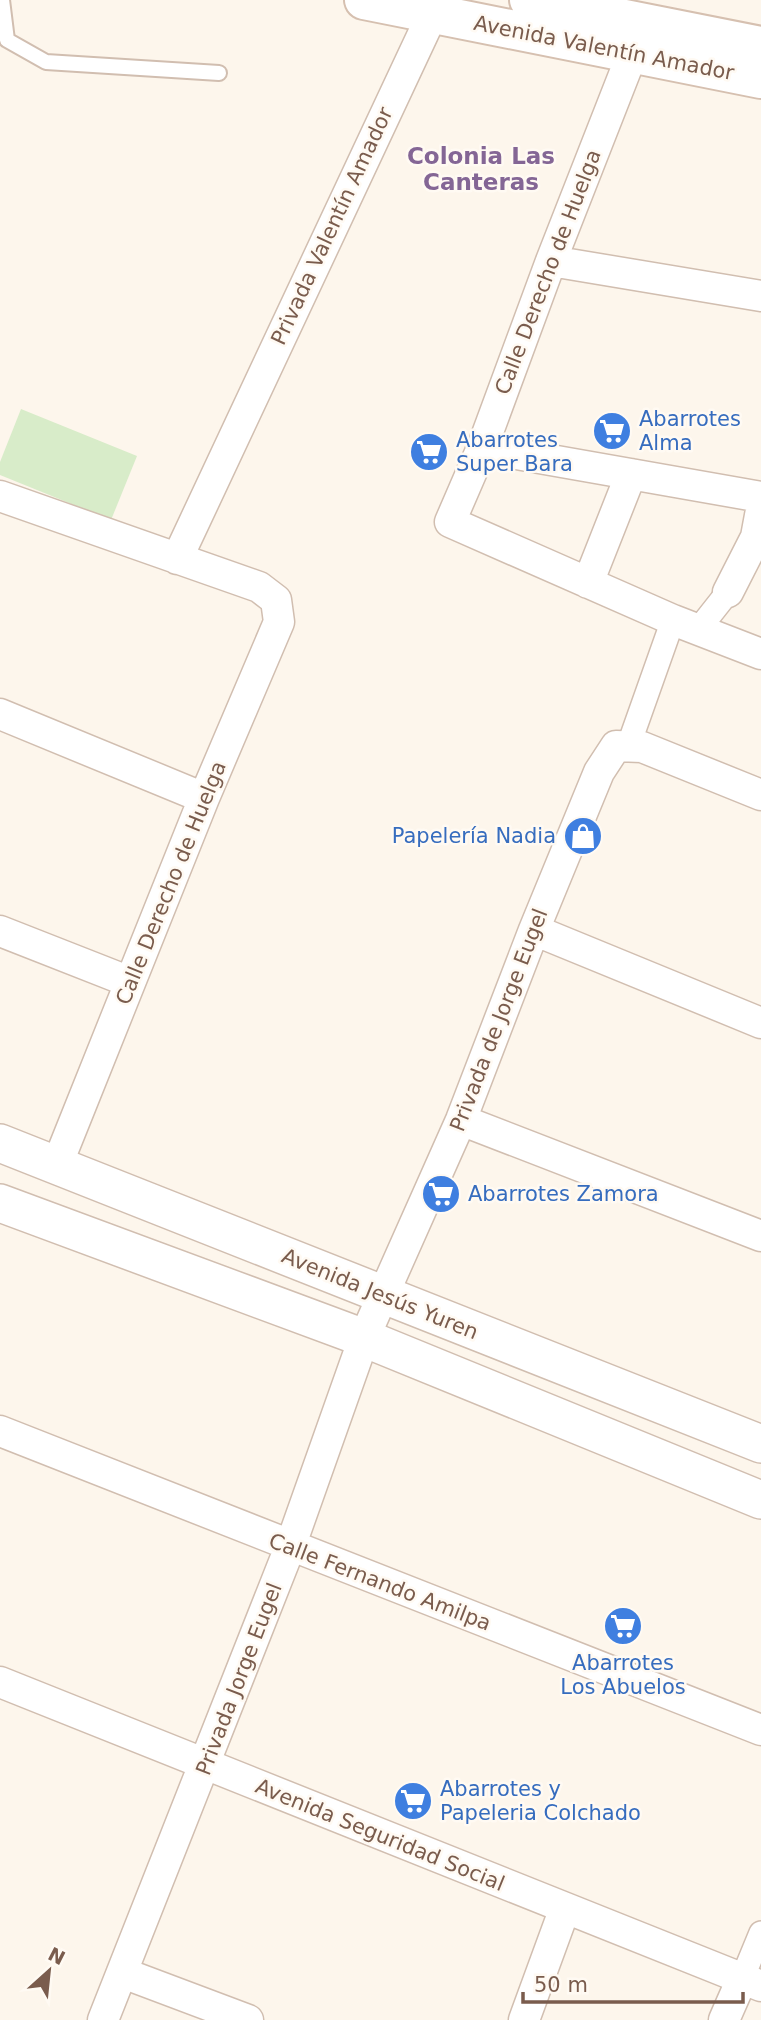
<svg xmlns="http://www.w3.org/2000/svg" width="761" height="2020" font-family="'DejaVu Sans',sans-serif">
<rect width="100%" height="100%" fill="#fdf6ec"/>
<path fill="#d8ecc9" d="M21 409 137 456 111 520 0 475V462Z"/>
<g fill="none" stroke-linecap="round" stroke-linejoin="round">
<defs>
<path id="service" d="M2 0 7 40 46 62 219 73"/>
<path id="pedestrian" d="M698 630 728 592
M628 747 673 620
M742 1979 761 1933"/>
<path id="minor" d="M640 34 551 261 482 448 450 522 673 620 761 654
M551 261 761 296
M482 448 761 497
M0 496 259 587 276 600 279 622 204 798 57 1165
M177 559 439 0
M588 583 631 474
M728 592 756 537 761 510
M0 714 204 798
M534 930 761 1023
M0 931 130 982
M461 1120 761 1236
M0 1431 761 1730
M0 1682 761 1986
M123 1973 248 2020
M103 2020 290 1547 364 1338 461 1120 534 930 599 772 616 746 642 747 761 795
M524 2020 565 1908
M724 2020 742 1979"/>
<path id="tertiary" d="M0 1143 761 1444
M0 1203 364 1338 761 1500"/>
<path id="secondary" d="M364 0 761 79
M529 0 761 46"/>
</defs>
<use href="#service" stroke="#d1beb0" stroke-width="18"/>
<use href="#pedestrian" stroke="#d1beb0" stroke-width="26"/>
<use href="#minor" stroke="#d1beb0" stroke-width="33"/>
<use href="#tertiary" stroke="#d1beb0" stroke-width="40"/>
<use href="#secondary" stroke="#d6c0b0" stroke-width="42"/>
<use href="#service" stroke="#fff" stroke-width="14"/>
<use href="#pedestrian" stroke="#fff" stroke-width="23"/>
<use href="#minor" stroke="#fff" stroke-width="30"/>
<use href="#tertiary" stroke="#fff" stroke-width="37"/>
<use href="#secondary" stroke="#fff" stroke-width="38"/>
</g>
<defs>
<symbol id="supermarket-disc" viewBox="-11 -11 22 22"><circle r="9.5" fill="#3f7fe0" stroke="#fffaf3"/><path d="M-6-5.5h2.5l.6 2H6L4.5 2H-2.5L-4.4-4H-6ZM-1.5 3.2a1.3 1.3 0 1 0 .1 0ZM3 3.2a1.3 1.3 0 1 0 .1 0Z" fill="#fff"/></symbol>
<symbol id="shop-disc" viewBox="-11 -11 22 22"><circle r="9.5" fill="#3f7fe0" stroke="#fffaf3"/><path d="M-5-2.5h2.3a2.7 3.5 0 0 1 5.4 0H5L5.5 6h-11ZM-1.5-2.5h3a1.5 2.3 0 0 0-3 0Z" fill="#fff"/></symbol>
</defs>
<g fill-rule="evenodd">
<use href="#supermarket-disc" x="590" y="409" width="44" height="44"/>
<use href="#supermarket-disc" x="407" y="430" width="44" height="44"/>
<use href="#shop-disc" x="561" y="814" width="44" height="44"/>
<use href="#supermarket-disc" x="419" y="1172" width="44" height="44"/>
<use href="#supermarket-disc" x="601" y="1604" width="44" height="44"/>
<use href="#supermarket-disc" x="391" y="1779" width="44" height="44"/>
</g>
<g text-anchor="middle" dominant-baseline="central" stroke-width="5" stroke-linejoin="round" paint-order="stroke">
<g font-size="21" fill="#7a5c4d" stroke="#fffaf3">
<text transform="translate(604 48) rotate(11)">Avenida Valentín Amador</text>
<text transform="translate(332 226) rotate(-65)">Privada Valentín Amador</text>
<text transform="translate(548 272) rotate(-69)">Calle Derecho de Huelga</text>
<text transform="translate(171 883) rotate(-68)">Calle Derecho de Huelga</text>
<text transform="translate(499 1020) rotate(-69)">Privada de Jorge Eugel</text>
<text transform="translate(380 1294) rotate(22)">Avenida Jesús Yuren</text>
<text transform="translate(380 1582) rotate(21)">Calle Fernando Amilpa</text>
<text transform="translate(239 1679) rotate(-69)">Privada Jorge Eugel</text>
<text transform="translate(380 1835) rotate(22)">Avenida Seguridad Social</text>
</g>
<g font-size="21" fill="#366cbe" stroke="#fffaf3" text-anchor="start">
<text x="639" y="419">Abarrotes<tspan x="639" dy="24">Alma</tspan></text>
<text x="456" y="440">Abarrotes<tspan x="456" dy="24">Super Bara</tspan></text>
<text x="556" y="836" text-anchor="end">Papelería Nadia</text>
<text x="468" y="1194">Abarrotes Zamora</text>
<text x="623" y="1663" text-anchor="middle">Abarrotes<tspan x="623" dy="24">Los Abuelos</tspan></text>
<text x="440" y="1789">Abarrotes y<tspan x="440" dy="24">Papeleria Colchado</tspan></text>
</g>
<g font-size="23" font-weight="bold" fill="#846695" stroke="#fffaf3">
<text x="481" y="156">Colonia Las<tspan x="481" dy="26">Canteras</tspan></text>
</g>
</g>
<g transform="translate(49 1971) rotate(27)" stroke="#fffaf3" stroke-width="5" paint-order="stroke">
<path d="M0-5L12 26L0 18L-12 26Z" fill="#7a5c4d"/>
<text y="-10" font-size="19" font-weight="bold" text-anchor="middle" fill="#7a5c4d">N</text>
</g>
<path d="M523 1992v10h220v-10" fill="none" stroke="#7a5c4d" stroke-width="3.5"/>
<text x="534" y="1992" font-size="21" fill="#7a5c4d" stroke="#fffaf3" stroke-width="5" paint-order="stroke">50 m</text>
</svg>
